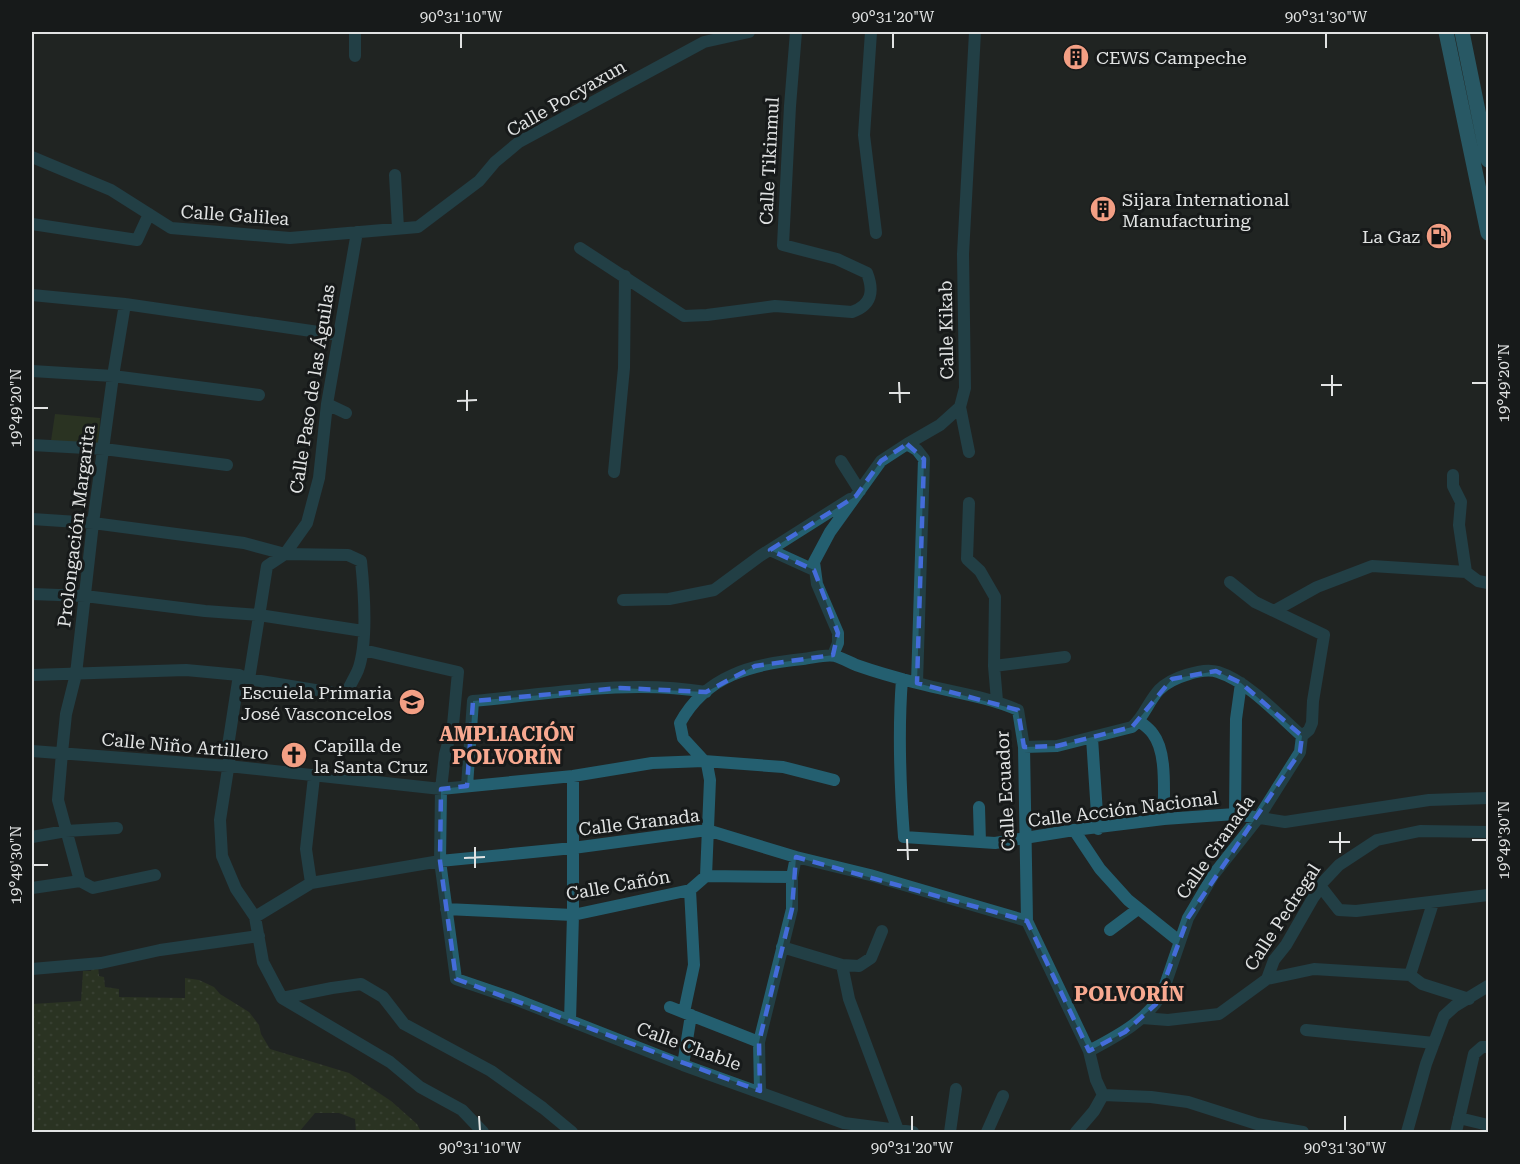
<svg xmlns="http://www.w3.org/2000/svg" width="1520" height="1164" font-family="'Roboto Serif',serif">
<defs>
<pattern id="grass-dots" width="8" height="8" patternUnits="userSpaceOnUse" patternTransform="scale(1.5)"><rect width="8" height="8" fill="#364523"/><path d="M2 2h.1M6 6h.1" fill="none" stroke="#536043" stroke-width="1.8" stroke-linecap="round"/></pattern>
</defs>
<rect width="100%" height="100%" fill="#212423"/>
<path fill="url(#grass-dots)" d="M98 965 99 976 104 977 105 987 119 989V997L185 998V978L199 980 214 987 220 994 249 1012 259 1025 261 1034 270 1049 349 1073 391 1101 417 1124 421 1132H356L355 1119 339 1113H315L299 1132H32V1004L81 1001 83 971H91V968Z"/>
<path fill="#364523" d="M55 414 100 418 99 444 51 441Z"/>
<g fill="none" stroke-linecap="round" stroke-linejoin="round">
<path stroke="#245f70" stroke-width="12" d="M871 32 864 135 876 233
M355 56V32
M32 157 111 190 171 228 290 238 418 227 479 181 495 162 519 142 704 42 749 32
M395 175 398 228
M32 224 137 240 149 214
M580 248 684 316 707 315 775 306 852 312C872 305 874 291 867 273L837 259 783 245 790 106 796 32
M32 295 125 304 339 335
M32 371 113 376 259 395
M327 404 346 413
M960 407 969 452
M907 444 917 450 924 459 917 683
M32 445 104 449 227 465
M841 461 860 491
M614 472 624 368 625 276
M1453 475V486L1461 502 1459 525 1466 572 1478 581 1488 583
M969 503 967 559 980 571 995 597 994 666 997 701
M32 519 93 523 244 543 285 554 348 555 361 561C364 590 368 643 358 670 354 679 349 687 345 695L249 679 239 675 186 670 32 675
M770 550 814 570
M32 594 85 596 205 611 259 615 363 631
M623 600 669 599 714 590 760 556 850 499
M1274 611 1317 587 1372 566 1466 572
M363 650 458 672 453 725 445 754 441 789 440 861 456 979 512 998 683 1065 844 1123 913 1132
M833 655 838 643V633L817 584 814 562 830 532 881 461 907 444 940 425 960 407 965 388 963 254 975 32
M994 666 1065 657
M239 675 228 746 230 756 220 820 222 856 236 889 255 917 263 962 282 998 390 1062 420 1087 462 1110 483 1132
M249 679 267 566 285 554 307 523 319 478 327 404 357 232
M902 679C898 731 900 785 904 837L995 843 1074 830 1164 819 1235 814 1285 822 1429 800 1488 798
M1139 721C1144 725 1150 729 1153 734 1168 753 1163 796 1164 819
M1092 738 1098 829
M1024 747 1057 746 1132 727C1144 717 1148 702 1159 690 1167 682 1176 678 1186 675 1195 672 1209 669 1218 672 1249 682 1278 715 1302 736
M32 751 228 766 441 789 573 776 652 763 704 761 783 767 834 780
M467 786 473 701C550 694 629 679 706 692
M979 807 980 842
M1235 814 1236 719 1241 683
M1074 830 1100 869 1128 900 1179 941
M32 837 66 831 117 828
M706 876 710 780 707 764 683 738 680 723C706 675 753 664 803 659 813 658 826 654 835 656 842 658 849 662 856 665 876 672 897 678 917 683 951 692 986 696 1018 710L1024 747 1027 921 1089 1051 1096 1080 1103 1095 1094 1111 1076 1132
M80 881 58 800 62 753 66 714 76 674 93 523 113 376 125 304
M80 881 93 888 155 875
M311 883 306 849 314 777
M1321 887 1339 910 1356 911 1488 895
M32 888 80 881
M446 909 573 915 690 890 706 876 792 877
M255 917 311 883 440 861 573 848 707 830 796 857 870 875 1027 921
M1110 930 1138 909
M782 947 842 965 859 966 871 958 882 931
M842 965 849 999 898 1130
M32 969 101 963 160 950 259 936
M1410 975 1433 903
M1267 979 1314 969 1410 975 1422 984 1469 999
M282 998 332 988 361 984 383 997 404 1024 491 1071 543 1108 572 1132
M670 1007 759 1042
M684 1012 694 965 690 890
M1142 1018 1168 1020 1219 1014 1267 979 1274 960 1286 945 1313 898 1321 887 1323 882 1339 865 1377 840 1420 831 1488 832
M570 1021 573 915V776
M1306 1030 1434 1043
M1089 1051C1117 1036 1145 1022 1162 994L1188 918 1214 874 1259 817 1300 752 1302 736 1309 730 1312 723 1313 701 1324 635 1255 602 1230 582
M683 1065 691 1015
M760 1091 759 1042 792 909V877L796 857
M1103 1095 1151 1097 1188 1102 1257 1124 1303 1132
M1459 1118 1488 1125
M950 1132 956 1089
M987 1132 1003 1096
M1407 1132 1426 1064 1444 1016 1455 1006 1488 986
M1456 1132 1474 1054 1482 1047H1488"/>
<path stroke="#3198b3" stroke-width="15" d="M1446 32 1488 233
M1462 32 1488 160"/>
</g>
<path d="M0 0H1520V1164H0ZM907 444 924 459 917 683 1018 710 1024 747 1057 746 1132 727 1172 679 1216 671 1241 683 1302 736 1300 752 1188 918 1156 1004 1125 1032 1089 1051 1027 921 796 857 792 909 759 1042 760 1091 456 979 440 861 441 789 467 786 473 701 620 688 706 692 755 666 833 655 838 633 814 570 770 550 856 496 881 461Z" fill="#212423" fill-opacity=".55" fill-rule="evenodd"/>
<path fill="none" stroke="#446cda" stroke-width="4.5" stroke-dasharray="12 8" stroke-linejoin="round" d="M907 444 924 459 917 683 1018 710 1024 747 1057 746 1132 727 1172 679 1216 671 1241 683 1302 736 1300 752 1188 918 1156 1004 1125 1032 1089 1051 1027 921 796 857 792 909 759 1042 760 1091 456 979 440 861 441 789 467 786 473 701 620 688 706 692 755 666 833 655 838 633 814 570 770 550 856 496 881 461Z"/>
<path fill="none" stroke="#e1e3e3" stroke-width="2" d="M461 33V48M893 33V48M1326 33V48M1332 375V396M899 382 900 403M1472 383H1487M1321 385H1342M467 390V411M889 393H910M457 401 477 400M33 408H48M1340 832V853M907 839 908 860M1472 840H1487M1329 842H1350M475 847V868M897 850H918M464 858 485 857M33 865H48M479 1116 480 1131M912 1116V1131M1345 1116V1131"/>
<defs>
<symbol id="building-disc" viewBox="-11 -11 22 22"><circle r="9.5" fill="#f39f84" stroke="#171a1a"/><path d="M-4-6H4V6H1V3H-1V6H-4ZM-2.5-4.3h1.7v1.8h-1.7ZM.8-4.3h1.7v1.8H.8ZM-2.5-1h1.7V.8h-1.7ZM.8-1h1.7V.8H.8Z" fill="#111"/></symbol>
<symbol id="fuel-disc" viewBox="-11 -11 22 22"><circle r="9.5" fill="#f39f84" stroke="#171a1a"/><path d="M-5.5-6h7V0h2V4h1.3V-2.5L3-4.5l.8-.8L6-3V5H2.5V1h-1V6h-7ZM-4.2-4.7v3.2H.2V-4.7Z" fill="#111"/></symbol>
<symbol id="school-disc" viewBox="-11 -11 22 22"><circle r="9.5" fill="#f39f84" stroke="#171a1a"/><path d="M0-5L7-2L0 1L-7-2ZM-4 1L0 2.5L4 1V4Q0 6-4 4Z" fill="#111"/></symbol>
<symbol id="church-disc" viewBox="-11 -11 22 22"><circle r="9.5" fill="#f39f84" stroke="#171a1a"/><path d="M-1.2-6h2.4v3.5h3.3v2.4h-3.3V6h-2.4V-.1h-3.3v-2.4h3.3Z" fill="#111"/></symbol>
</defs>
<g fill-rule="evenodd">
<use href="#building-disc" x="1061" y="42" width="30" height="30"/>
<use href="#building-disc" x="1088" y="194" width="30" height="30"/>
<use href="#fuel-disc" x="1424" y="221" width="30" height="30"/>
<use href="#school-disc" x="397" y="687" width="30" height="30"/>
<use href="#church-disc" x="279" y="740" width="30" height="30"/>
</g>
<g text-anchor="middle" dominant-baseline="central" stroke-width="6" stroke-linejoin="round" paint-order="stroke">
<g font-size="18" fill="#e1e3e3" stroke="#171a1a" text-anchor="start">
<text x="1096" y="57">CEWS Campeche</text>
<text x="1122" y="199">Sijara International<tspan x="1122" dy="21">Manufacturing</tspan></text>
<text x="1420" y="236" text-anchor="end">La Gaz</text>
<text x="392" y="692" text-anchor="end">Escuiela Primaria<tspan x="392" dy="21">José Vasconcelos</tspan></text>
<text x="314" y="745">Capilla de<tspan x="314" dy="21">la Santa Cruz</tspan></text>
</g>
<g font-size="18" fill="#e1e3e3" stroke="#171a1a">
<text transform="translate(566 98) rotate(-30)">Calle Pocyaxun</text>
<text transform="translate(769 161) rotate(-87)">Calle Tikinmul</text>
<text transform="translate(235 215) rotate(4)">Calle Galilea</text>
<text transform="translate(946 330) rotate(-91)">Calle Kikab</text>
<text transform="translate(312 389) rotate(-81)">Calle Paso de las Águilas</text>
<text transform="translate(76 526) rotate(-83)">Prolongación Margarita</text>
<text transform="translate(185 746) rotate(5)">Calle Niño Artillero</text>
<text transform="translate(1005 791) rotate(-93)">Calle Ecuador</text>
<text transform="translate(1123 809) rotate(-7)">Calle Acción Nacional</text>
<text transform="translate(639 822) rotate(-7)">Calle Granada</text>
<text transform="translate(1215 847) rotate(-55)">Calle Granada</text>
<text transform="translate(618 885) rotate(-10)">Calle Cañón</text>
<text transform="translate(1282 917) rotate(-57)">Calle Pedregal</text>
<text transform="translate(689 1046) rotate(20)">Calle Chable</text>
</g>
<g font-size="20" font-weight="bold" fill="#f8a990" stroke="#171a1a">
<text x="507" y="734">AMPLIACIÓN<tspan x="507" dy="23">POLVORÍN</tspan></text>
<text x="1129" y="994">POLVORÍN</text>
</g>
</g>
<rect width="1520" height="1164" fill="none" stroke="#171a1a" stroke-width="66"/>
<rect x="33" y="33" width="1454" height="1098" fill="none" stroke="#e1e3e3" stroke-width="2"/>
<g font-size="15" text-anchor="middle" fill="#e1e3e3">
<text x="461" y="22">90°31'10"W</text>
<text x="893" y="22">90°31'20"W</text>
<text x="1326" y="22">90°31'30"W</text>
<text transform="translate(1504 383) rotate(-90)" y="5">19°49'20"N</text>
<text transform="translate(16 408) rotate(-90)" y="5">19°49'20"N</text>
<text transform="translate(1504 840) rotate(-90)" y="5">19°49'30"N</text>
<text transform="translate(16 865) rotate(-90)" y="5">19°49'30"N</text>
<text x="480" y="1153">90°31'10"W</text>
<text x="912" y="1153">90°31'20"W</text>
<text x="1345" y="1153">90°31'30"W</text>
</g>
</svg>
